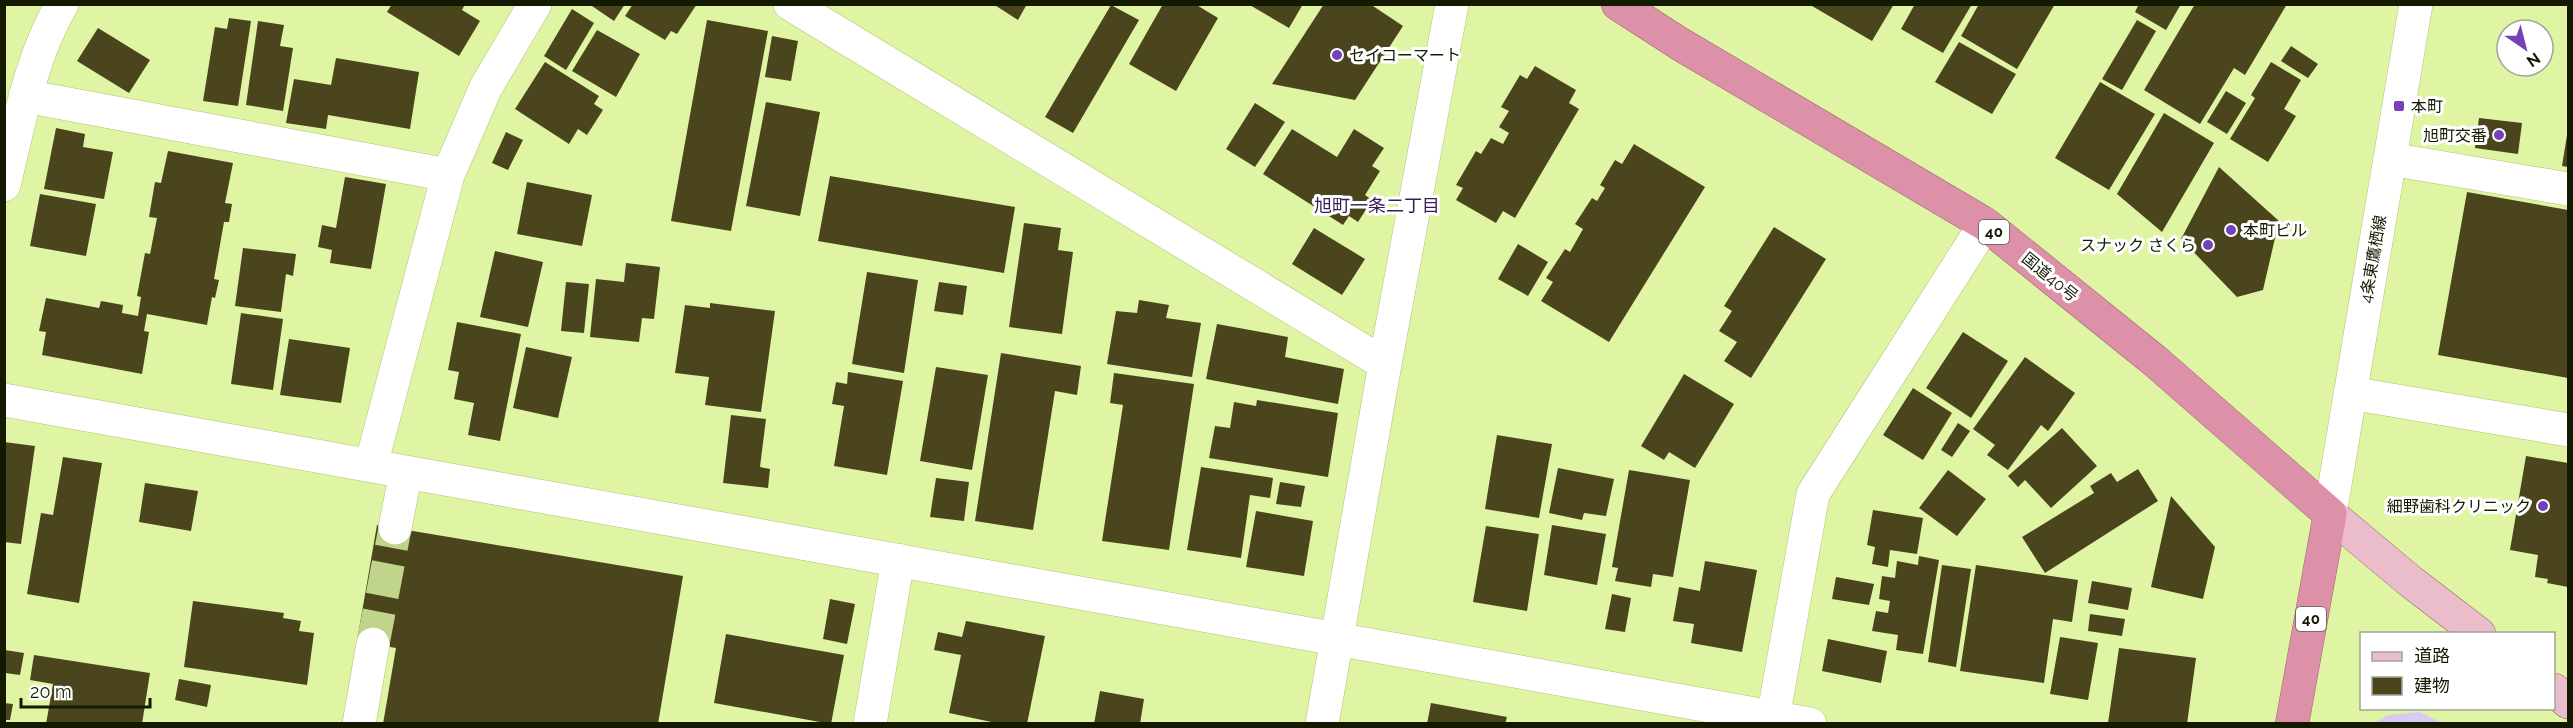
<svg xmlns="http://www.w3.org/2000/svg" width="2573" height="728" font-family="Raleway,'Noto Sans JP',sans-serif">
<rect width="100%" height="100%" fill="#e0f5a3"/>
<path fill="#d8caf3" d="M2420 712 2442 723H2374L2388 715Z"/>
<path fill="#4b451d" d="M392 4H465L462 10 480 21 459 56 387 12Z
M589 4H625L614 21Z
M633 4H697L677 34 671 31 665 40 625 16Z
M993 4H1027L1018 20Z
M1163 4H1195L1218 18 1176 91 1129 64Z
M1248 4H1303L1289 28Z
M1324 4H1370L1403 26 1355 100 1272 84Z
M1813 4H1894L1872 41 1812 6Z
M1915 4H1972L1943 53 1901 29Z
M1979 4H2055L2017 69 1961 36Z
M2139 4H2181L2166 30 2135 12Z
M2195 4H2287L2245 75 2234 68 2200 124 2144 90Z
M1111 5 1139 20 1073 133 1045 117Z
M572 9 594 23 566 70 544 56Z
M229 18 251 21 238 106 203 101 215 27 227 29Z
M707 20 768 31 731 231 671 221Z
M2137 20 2156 31 2122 90 2102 79Z
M258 21 284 25 280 46 293 48 283 111 246 105Z
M98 28 150 60 129 93 77 61Z
M597 30 640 54 616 97 572 71Z
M772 36 798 41 791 81 765 77Z
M1959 42 2016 74 1992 114 1935 82Z
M2291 46 2318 64 2308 78 2281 61Z
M336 58 419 72 410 129 328 115 326 129 286 123 294 79 331 85Z
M545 62 599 96 594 104 603 110 587 135 578 129 569 144 515 109Z
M2271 62 2301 80 2284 109 2296 116 2268 162 2230 139 2255 98 2251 95Z
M1535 66 1576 90 1569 103 1579 109 1515 218 1503 211 1496 223 1456 200 1463 188 1456 185 1476 151 1481 154 1491 138 1503 144 1509 133 1499 127 1509 111 1501 107 1520 75 1527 79Z
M2100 82 2155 114 2109 190 2055 158Z
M2226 91 2246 103 2227 134 2207 122Z
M766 102 820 112 800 216 746 206Z
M1255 103 1285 122 1255 167 1226 149Z
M2164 113 2214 143 2162 232 2117 194Z
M2479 118 2522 123 2518 154 2475 148Z
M56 128 85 134 83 147 113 152 104 199 44 189Z
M1292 129 1337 157 1354 129 1384 148 1372 166 1380 171 1365 195 1372 200 1358 222 1349 216 1343 225 1263 174Z
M506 132 523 140 508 170 492 163Z
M2567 135H2568V167L2562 166Z
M1634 144 1705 187 1609 342 1541 301 1553 282 1546 278 1565 249 1570 252 1583 229 1575 224 1592 198 1597 201 1605 188 1600 185 1615 160 1622 164Z
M168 151 233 163 225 203 232 204 229 222H224L214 279 219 280 215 298 212 297 207 325 147 314 144 331 149 332 142 374 42 355 46 332 39 331 46 298 99 308 101 301 123 305 122 313 138 316 141 297 137 296 145 253 150 254 157 218 149 217 155 182 161 183Z
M2219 167 2279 221 2263 290 2237 297 2181 239Z
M830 176 1015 207 1004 273 818 241Z
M345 177 386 184 371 269 330 263 332 250 318 247 322 225 336 228Z
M527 182 592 195 582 246 517 234Z
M2467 192 2568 210V378L2438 355Z
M40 194 96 204 86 256 30 246Z
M1024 223 1061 228 1058 250 1073 252 1062 334 1009 327Z
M1774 227 1826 259 1751 378 1724 361 1737 342 1719 331 1732 311 1724 306Z
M1314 228 1365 259 1342 295 1292 264Z
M1518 244 1548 262 1528 296 1498 279Z
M243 248 296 254 293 276 286 274 281 312 235 306Z
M495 251 543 262 528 327 480 317Z
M626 263 660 267 654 319 642 318 639 342 590 337 596 279 624 282Z
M867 272 918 280 904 373 852 364Z
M566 282 589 284 584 333 561 331Z
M939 282 967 286 963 315 934 311Z
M1139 300 1169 305 1166 318 1201 323 1192 377 1107 364 1116 311 1137 313Z
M710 303 775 311 761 412 705 405 709 377 675 373 685 305 710 308Z
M241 313 283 319 273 390 231 384Z
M457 322 521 334 500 441 468 435 474 403 454 399 459 372 448 370Z
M1217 324 1288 337 1285 357 1344 369 1338 404 1206 379Z
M1963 332 2008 361 1971 418 1926 388Z
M289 339 350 348 341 403 280 395Z
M526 347 572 357 558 418 513 408Z
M1001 353 1081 366 1077 395 1055 391 1033 530 975 521Z
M2025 357 2075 393 2048 431 2041 425 2008 470 1987 455 1995 445 1973 429Z
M936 367 988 375 972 470 920 461Z
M848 372 903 381 887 475 834 466 844 406 832 404 836 382 847 384Z
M1114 373 1194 384 1169 550 1102 541 1123 405 1110 403Z
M1684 374 1734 404 1695 468 1669 452 1664 460 1641 446Z
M1913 388 1952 413 1923 460 1883 435Z
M1257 400 1338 413 1328 477 1209 458 1215 426 1230 428 1234 402 1256 406Z
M731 415 766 419 760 467 770 469 768 488 723 483Z
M1958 423 1970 431 1952 457 1941 450Z
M2062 428 2097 466 2051 508 2025 480 2018 487 2008 476Z
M1497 435 1552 444 1539 518 1485 509Z
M4 442 35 446 21 544 4 542Z
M2526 456 2568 463V587L2547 583 2548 579 2535 577 2538 555 2510 550Z
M63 457 102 463 79 603 27 594 41 513 53 515Z
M1201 467 1273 478 1270 498 1250 495 1241 558 1187 550Z
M1558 468 1614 479 1606 516 1584 513 1582 520 1549 513Z
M2138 469 2158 501 2045 573 2022 537 2094 493 2090 486 2111 473 2117 482Z
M1629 470 1690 480 1673 577 1653 574 1651 587 1615 581 1618 568 1612 567Z
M1948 470 1986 499 1957 536 1919 508Z
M936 478 969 482 964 521 930 517Z
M1280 482 1305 486 1301 507 1276 504Z
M145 483 198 491 191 531 139 522Z
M2171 496 2215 547 2203 599 2151 587Z
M1873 510 1923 518 1917 554 1890 550 1888 567 1872 564 1875 547 1867 545Z
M1256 511 1313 521 1304 576 1246 567Z
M377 525 683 576 658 724H383L396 648 357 641Z
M1552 525 1606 534 1597 585 1544 575Z
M1486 526 1539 534 1527 611 1473 602Z
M1919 556 1939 560 1923 654 1896 650 1898 635 1872 631 1876 611 1888 613 1890 601 1879 599 1882 576 1895 578 1897 561 1918 565Z
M1705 561 1757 570 1742 652 1691 643 1694 624 1673 621 1679 587 1700 591Z
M1942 565 1971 569 1956 667 1928 662Z
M1976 565 2078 580 2072 622 2053 619 2044 683 1960 671Z
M1836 577 1874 584 1869 605 1832 599Z
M2092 581 2132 588 2128 610 2088 603Z
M1612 594 1631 598 1625 632 1605 629Z
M830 599 855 604 847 644 823 639Z
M193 601 284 613 283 618 301 621 299 631 314 633 307 685 184 667Z
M2090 614 2125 619 2122 636 2088 631Z
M966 621 1045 636 1027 724H1001L949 713 961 655 934 650 938 632 962 637Z
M726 634 844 655 831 724 714 703Z
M2060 637 2098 643 2088 700 2050 694Z
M1828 639 1887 651 1881 683 1822 671Z
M2119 648 2196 658 2187 724 2108 723Z
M5 650 24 653 20 675 5 673Z
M34 655 150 673 142 724H46L53 684 30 680Z
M179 679 211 685 207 707 175 700Z
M1100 691 1144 699 1140 724H1094Z
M4 703 13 704 10 720H4Z
M1431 703 1507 717 1505 724H1427Z"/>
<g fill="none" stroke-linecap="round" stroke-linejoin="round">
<path stroke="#c1d48b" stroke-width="33" stroke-dasharray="33 16" stroke-linecap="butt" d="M373 644 395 528"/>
<defs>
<path id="minor" d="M790 4 1385 364
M25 96 448 175
M2390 159 2568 189
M4 185C19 124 30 59 62 4
M2350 393 2568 430
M4 400 1810 724
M371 465 448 175 486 87 535 4
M2330 514 2416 4
M395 528 406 472
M359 724 373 644
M870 724 898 560
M1322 724 1385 364 1452 4
M1772 724 1813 494 1985 224"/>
<path id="major" d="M2330 514 2410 581 2479 634
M2554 690 2568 702"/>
<path id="highway" d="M1618 4 1680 44 1985 224 2155 361 2330 514 2292 724"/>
</defs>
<use href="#minor" stroke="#afc373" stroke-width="34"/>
<use href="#major" stroke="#96676d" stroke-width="34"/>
<use href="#highway" stroke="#96676d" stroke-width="34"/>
<use href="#minor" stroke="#fff" stroke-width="33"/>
<use href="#major" stroke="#ebbdcb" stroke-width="33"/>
<use href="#highway" stroke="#dd91a8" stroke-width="33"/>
</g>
<g fill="#7641b8" stroke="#fff" stroke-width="2">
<circle cx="1337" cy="55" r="6"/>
<rect x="2393" y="100" width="12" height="12" rx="3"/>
<circle cx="2499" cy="135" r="6"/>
<circle cx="2231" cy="230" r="6"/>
<circle cx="2208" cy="245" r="6"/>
<circle cx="2543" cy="506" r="6"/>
</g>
<g text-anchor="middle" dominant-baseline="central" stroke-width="6" stroke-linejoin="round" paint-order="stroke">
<g fill="#fff" stroke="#5a5f4c" stroke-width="1.5">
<rect x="1979" y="220" width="30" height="24" rx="4.5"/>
<rect x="2296" y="607" width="30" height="24" rx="4.5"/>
</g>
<g font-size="15" font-weight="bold" fill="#131a00">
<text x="1994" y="232">40</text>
<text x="2311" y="619">40</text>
</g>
<g font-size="16" fill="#131a00" stroke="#fff" text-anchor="start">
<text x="1349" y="55">セイコーマート</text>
<text x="2411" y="106">本町</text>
<text x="2487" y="135" text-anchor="end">旭町交番</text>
<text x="2243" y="230">本町ビル</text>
<text x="2196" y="245" text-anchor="end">スナック さくら</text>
<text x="2531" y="506" text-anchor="end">細野歯科クリニック</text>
</g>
<g font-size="16" fill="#131a00" stroke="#fff">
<text transform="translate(2373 259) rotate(-80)">4条東鷹栖線</text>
<text transform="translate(2050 277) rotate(39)">国道40号</text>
</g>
<g font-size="18" fill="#371e57" stroke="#fff">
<text x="1377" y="205">旭町一条二丁目</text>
</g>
</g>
<rect width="2573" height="728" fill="none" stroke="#131a00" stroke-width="12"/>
<rect x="2360" y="632" width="195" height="78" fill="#ffffff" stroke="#a1a399" stroke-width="1.5"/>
<rect x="2372" y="652" width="30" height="9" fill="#ebbdcb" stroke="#a1a399" stroke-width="1.5"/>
<text x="2414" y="662" font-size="18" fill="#131a00">道路</text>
<rect x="2372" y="677" width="30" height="18" fill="#4b451d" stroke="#a1a399" stroke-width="1.5"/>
<text x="2414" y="692" font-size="18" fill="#131a00">建物</text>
<g transform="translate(2525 48) rotate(145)"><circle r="28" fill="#ffffff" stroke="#a1a399" stroke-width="1.5"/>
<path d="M0-4.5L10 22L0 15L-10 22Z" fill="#7641b8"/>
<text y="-9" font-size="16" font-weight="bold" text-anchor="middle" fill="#131a00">N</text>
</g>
<path d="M21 698v9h129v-9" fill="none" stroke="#131a00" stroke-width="3"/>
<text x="30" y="698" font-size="18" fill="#131a00" stroke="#ffffff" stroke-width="4.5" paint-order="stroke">20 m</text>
</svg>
